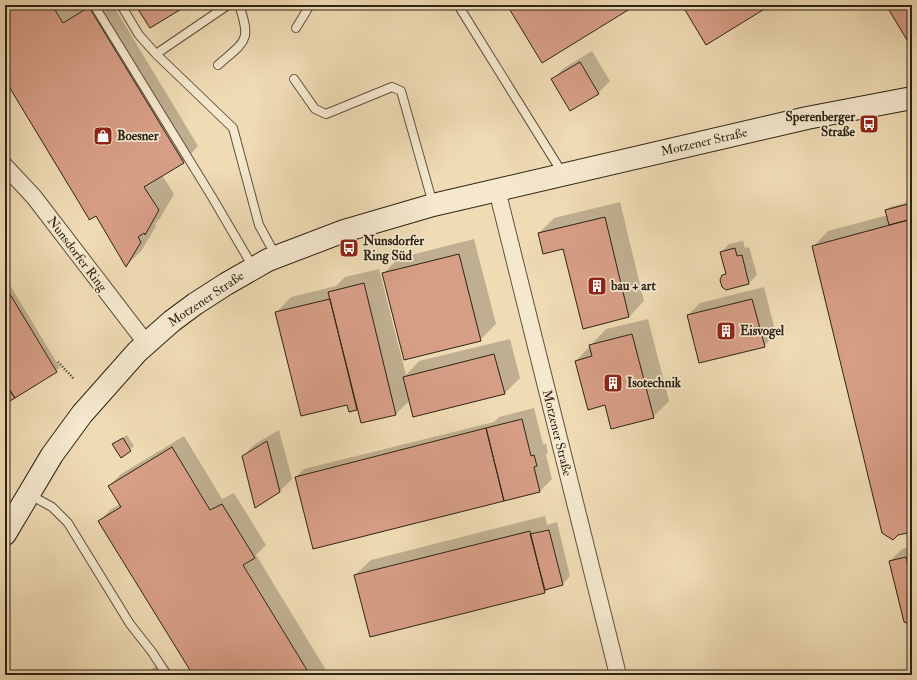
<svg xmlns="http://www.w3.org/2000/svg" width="917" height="680" font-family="'IM FELL Double Pica',serif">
<rect width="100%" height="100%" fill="#efdbb4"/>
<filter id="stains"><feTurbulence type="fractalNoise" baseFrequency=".005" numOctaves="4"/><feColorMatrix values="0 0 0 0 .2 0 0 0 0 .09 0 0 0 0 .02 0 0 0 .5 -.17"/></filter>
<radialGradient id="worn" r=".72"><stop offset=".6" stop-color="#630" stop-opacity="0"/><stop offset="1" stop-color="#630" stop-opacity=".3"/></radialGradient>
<path fill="#0003" d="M5 5H77L79 8 85 5H113L198 146 183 162 162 175 174 194 160 218 155 224 156 226 142 250 127 265 96 214 5 78Z
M592 51 610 81 598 93 552 80 564 68Z
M912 201V531L813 247 828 231 888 215 886 210 890 207Z
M620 202 644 301 629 317 564 248 539 233 554 218Z
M474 239 496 324 480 340 383 274 399 258Z
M743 241 745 248 749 247 757 275 749 283 727 289 723 276 726 272 721 252 729 244Z
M379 269 406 375 419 361 510 339 520 378 504 394 410 400 396 414 362 422 358 409 350 411 348 403 276 313 291 297 336 286 345 277Z
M7 280 60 368 5 403V281Z
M764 287 776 334 764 346 688 315 700 303Z
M648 319 669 401 653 417 605 404 576 361 606 329Z
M534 408 543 444H546L548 453 546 455 552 479 540 491 313 547 296 477 304 469 494 422 499 417Z
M279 430 292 479 280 491 243 456 255 444Z
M127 435 134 446 121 456 114 444Z
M184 436 222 499 234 493 266 545 256 555 329 675H194L100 521 111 509 120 504 109 486 121 474Z
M545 516 547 525 557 522 570 576 563 584 549 588 545 592 355 575 371 560Z
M912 547V624L890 561 902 549Z
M164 661 171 671 173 670 174 675H142Z"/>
<path fill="#d79e86" stroke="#2e2317" d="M5 5H52L63 23 89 7 184 163 144 187 159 210 145 235 144 233 138 237 141 242 126 267 96 216 89 220V219L5 80Z
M138 5H188L150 28 136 6Z
M507 5H632L633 7 542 63Z
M682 5H771L706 45Z
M886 5H912V37L907 40Z
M580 62 599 94 570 111 551 79Z
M912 203V219L889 225 885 210Z
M605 217 629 317 583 329 563 249 543 254 538 233Z
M912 219V532L898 535 893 540 882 533 812 246Z
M735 248 737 256 742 255 749 284 726 290 722 287 720 280 722 275 726 274 720 252Z
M459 254 481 341 404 360 382 273Z
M364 283 396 415 361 423 328 292Z
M5 286 57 372 15 398 5 383Z
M330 299 357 410 349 412 347 405 301 416 275 312Z
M752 299 765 347 699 363 687 315Z
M632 334 654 418 611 429 605 405 588 410 575 361 592 356 589 345Z
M494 354 505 394 413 417 403 377Z
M5 383 15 398 5 404Z
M522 419 531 456 534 455 537 466 534 467 540 492 504 501 486 428Z
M486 428 504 501 313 549 295 477Z
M123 438 131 451 121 458 112 444Z
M267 441 280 492 255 508 242 456Z
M172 447 210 510 222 504 255 558 243 565 310 675H193L98 521 121 507 108 486Z
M549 530 563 585 545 590 530 534Z
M530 531 545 593 370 637 354 575Z
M906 557 912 583V625L904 622 889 561Z"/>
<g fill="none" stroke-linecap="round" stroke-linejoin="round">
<defs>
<path id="lane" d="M94 5 212 197 253 267
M121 5 139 35 156 54 233 128 259 225 276 256
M458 5 563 174
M296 28 310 5
M156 54 228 5
M218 65C245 41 252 42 239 5
M294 79 315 109 326 114 392 87 401 91 433 204
M30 495 52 507 68 523 130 624 152 652 167 675"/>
<path id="street" d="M5 166 34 197 146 343
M497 190 618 675"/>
<path id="secondary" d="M5 534 52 455 82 414 137 352 172 321 195 304 226 284 268 260 344 231 433 205 807 118 912 98"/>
</defs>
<use href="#lane" stroke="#5e513e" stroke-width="10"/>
<use href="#street" stroke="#5e513e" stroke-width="18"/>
<use href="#secondary" stroke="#2e2317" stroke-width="24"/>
<path stroke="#2e2317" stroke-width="2.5" stroke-dasharray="1 2" stroke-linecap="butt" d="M58 362 74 379"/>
<use href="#lane" stroke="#f5e8ce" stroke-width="8"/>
<use href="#street" stroke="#f5e8ce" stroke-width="16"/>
<use href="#secondary" stroke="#f5e8ce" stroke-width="22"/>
</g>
<defs>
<symbol id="bus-square" viewBox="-11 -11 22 22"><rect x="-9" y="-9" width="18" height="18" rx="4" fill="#8f2418" stroke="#f5e8ce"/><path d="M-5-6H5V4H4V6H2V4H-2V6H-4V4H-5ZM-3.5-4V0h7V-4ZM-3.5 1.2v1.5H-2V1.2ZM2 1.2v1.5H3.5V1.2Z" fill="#fff"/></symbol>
<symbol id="shop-square" viewBox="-11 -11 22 22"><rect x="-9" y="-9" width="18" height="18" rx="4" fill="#8f2418" stroke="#f5e8ce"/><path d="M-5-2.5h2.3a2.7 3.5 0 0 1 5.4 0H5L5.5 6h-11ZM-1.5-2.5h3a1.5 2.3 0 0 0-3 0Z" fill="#fff"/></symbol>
<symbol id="building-square" viewBox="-11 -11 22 22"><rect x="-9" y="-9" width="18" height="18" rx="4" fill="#8f2418" stroke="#f5e8ce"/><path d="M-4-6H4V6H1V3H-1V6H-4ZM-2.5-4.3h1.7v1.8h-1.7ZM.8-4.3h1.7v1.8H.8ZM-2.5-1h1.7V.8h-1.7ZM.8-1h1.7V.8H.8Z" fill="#fff"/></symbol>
</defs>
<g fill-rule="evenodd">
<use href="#bus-square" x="858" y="113" width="22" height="22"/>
<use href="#shop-square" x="92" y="125" width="22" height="22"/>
<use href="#bus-square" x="338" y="237" width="22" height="22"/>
<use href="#building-square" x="586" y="275" width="22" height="22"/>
<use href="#building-square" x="715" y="320" width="22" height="22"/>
<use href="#building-square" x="602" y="372" width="22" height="22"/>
</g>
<g text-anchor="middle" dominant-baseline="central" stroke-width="3.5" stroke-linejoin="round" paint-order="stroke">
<g font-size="13" font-weight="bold" fill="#2e2317" stroke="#f5e8ce" text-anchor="start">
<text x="855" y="117" text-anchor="end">Sperenberger<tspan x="855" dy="15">Straße</tspan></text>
<text x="117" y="136">Boesner</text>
<text x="363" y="241">Nunsdorfer<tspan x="363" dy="15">Ring Süd</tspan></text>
<text x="611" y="286">bau + art</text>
<text x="740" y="331">Eisvogel</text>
<text x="627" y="383">Isotechnik</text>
</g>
<g font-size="13" fill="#2e2317" stroke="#f5e8ce">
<text transform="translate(704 142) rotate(-13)">Motzener Straße</text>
<text transform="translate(77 254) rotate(53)">Nunsdorfer Ring</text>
<text transform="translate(206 299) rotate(-34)">Motzener Straße</text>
<text transform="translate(557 433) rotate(76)">Motzener Straße</text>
</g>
</g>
<rect width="917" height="680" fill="none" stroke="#efdbb4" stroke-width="20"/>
<rect x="6" y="6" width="905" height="668" fill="none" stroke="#2e2317" stroke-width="2"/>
<rect x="10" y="10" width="897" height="660" fill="none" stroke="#2e2317"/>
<rect width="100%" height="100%" filter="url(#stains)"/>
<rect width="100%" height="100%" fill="url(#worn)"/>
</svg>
